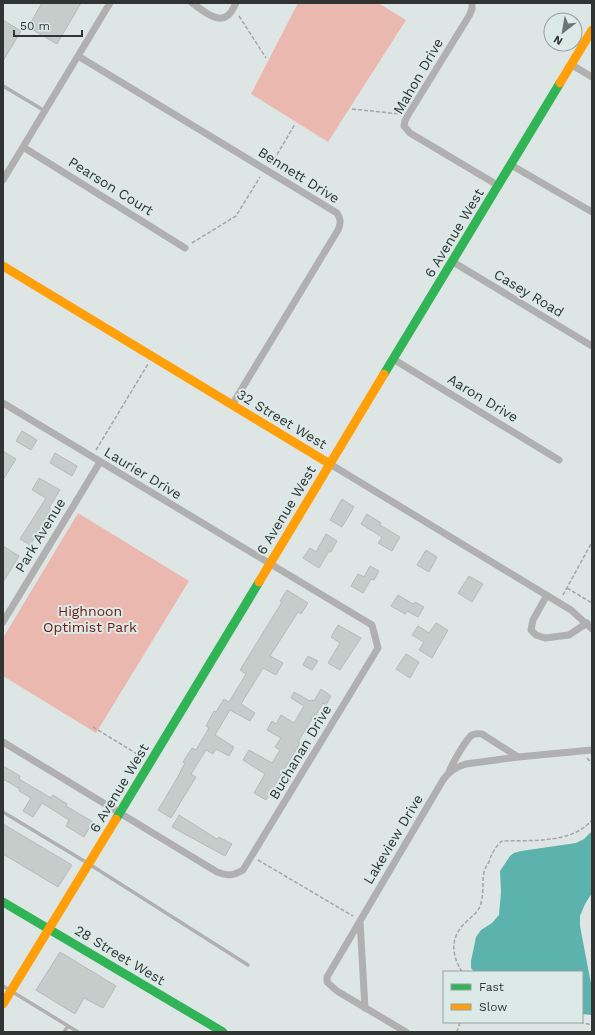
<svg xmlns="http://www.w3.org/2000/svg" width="595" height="1035" font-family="'Work Sans',sans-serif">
<rect width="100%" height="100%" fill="#dee6e5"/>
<path fill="#ebb8b0" d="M298 3H378L406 20 328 142 251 94Z
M78 513 189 581 96 733 3 676V638Z"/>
<path fill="#5cb2ad" d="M592 831V893L585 904 580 916V926L592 989V1015L582 1014V972H474L471 968V961L476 937 481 930 492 923 499 915 501 892 500 871 510 856 514 853 521 851 576 843 584 839Z"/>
<path fill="#c5ccca" stroke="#b5bbba" d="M42 3H81L57 44 28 27Z
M3 20 21 31 3 61Z
M22 431 37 440 31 450 16 441Z
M3 451 16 459 3 480Z
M55 453 77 466 72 476 50 463Z
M39 478 60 490 49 508 51 509 30 545 20 539 46 498 32 490Z
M342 499 354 507 342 527 330 520Z
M367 514 381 523 380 525 400 537 392 551 378 543 382 537 361 524Z
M326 534 337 541 331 552 329 551 319 568 303 558 310 548 316 552Z
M3 546 19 556 3 582Z
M426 550 437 557 429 572 417 565Z
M370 566 379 571 374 580 371 579 363 593 351 586 358 574 364 577Z
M469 576 483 584 472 602 458 593Z
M287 590 308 603 301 614 298 612 270 656 283 663 276 675 263 668 241 704 255 713 250 721 230 710 215 735 234 747 229 756 216 749 213 754 206 750 191 774 196 777 171 818 158 810 176 780 185 763 183 762 192 748 196 750 209 728 206 726 214 711 216 712 224 699 229 702 246 674 240 670 282 602 280 601Z
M398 595 413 604 415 602 424 607 418 617 407 611 405 614 391 606Z
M436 623 448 630 432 658 419 650 424 642 412 635 418 626 429 633Z
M338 625 361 638 340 670 328 663 340 643 331 637Z
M406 654 419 662 410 678 396 669Z
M308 656 318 661 312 670 303 665Z
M321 689 331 696 326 705 323 703 316 715 315 714 298 742 300 743 266 800 254 793 265 774 243 760 249 750 272 763 280 750 275 747 281 738 267 730 272 721 276 724 281 715 294 723 304 706 291 698 294 692 310 701 312 700 314 701Z
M3 766 20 776 19 779 51 798 53 795 67 804 66 806 93 822 84 837 66 826 69 820 42 803 33 817 23 811 31 798 19 791 20 789 3 779Z
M179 815 217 839 219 837 232 844 225 856 172 827Z
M3 824 72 865 58 887 3 854Z
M60 952 116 986 103 1008 84 998 75 1014 36 990Z"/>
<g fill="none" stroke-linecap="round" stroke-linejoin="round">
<path stroke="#a4a5a4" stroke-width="1.5" stroke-dasharray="4 2" stroke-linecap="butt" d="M239 16 266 58
M352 109 400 114
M271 165 295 124
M192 243 236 216 260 177
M96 450 148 364
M567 588 592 603
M563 595 592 542
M93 727 142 757
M587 758 592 764
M258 860 353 916
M462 972C451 954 450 937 466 922 472 916 479 912 481 903 484 893 482 882 484 872 485 868 487 865 489 862 490 860 490 858 491 856 494 850 497 845 502 841 531 840 572 844 592 820
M580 1022 592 1025
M457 1032 460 1022"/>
<path stroke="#b1b0b0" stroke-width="3.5" d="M3 86 45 111
M3 812 89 864 248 965
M3 986 78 1032
M64 1032 68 1026"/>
<path stroke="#b1b0b0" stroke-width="7" d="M192 3C200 8 217 24 227 16 231 14 234 7 236 3
M472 3V9L469 16 408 115 405 121 404 126 410 133 499 186
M78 56 337 213C341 219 341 223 338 230L232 405
M572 65 592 77
M23 147 185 248
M511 165 592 212
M3 180 110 3
M453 262 592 346
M393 359 559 460
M3 403 372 625 378 648 243 870C233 876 228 876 217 872L3 742
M330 464 571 610 592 629
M547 595 533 620 531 630 536 635 545 638 569 635 587 623
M3 622 100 462
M449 772C452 764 466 739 472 735 475 733 478 734 482 734L518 757
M360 921 365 1008
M406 1032 337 991 327 982V977L443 780C449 771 456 767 466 764L518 757 592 750"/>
<path stroke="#30b455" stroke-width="9" d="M384 374 560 83
M116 819 259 582
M3 902 223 1032"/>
<path stroke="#ff9f0a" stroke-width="9" d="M560 83 592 30
M3 266 330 464
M259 582 384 374
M3 1004 116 819"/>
</g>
<g text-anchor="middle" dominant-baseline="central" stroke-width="4" stroke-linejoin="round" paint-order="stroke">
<g font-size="14" fill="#303534" stroke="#dbe9e7">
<text transform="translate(418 76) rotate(-60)">Mahon Drive</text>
<text transform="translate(299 175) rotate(32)">Bennett Drive</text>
<text transform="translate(111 186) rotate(32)">Pearson Court</text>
<text transform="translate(454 233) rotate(-59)">6 Avenue West</text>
<text transform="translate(529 293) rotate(31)">Casey Road</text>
<text transform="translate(483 398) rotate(31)">Aaron Drive</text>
<text transform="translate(282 419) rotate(31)">32 Street West</text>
<text transform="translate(143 473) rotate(31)">Laurier Drive</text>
<text transform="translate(286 510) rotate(-59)">6 Avenue West</text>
<text transform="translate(40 535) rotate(-59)">Park Avenue</text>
<text transform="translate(300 752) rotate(-59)">Buchanan Drive</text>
<text transform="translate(119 788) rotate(-59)">6 Avenue West</text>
<text transform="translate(393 839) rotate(-59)">Lakeview Drive</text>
<text transform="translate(120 955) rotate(31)">28 Street West</text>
</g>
<g font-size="14" fill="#711711" stroke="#dbe9e7">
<text x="90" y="611">Highnoon<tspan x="90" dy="16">Optimist Park</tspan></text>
</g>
</g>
<rect width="595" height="1035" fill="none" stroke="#303534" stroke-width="8"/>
<rect x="443" y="971" width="140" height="52" fill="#dbe9e7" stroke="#97a19f"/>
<rect x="451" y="984" width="20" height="6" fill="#30b455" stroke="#97a19f"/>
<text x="479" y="991" font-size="12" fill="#303534">Fast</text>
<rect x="451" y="1004" width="20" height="6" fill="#ff9f0a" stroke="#97a19f"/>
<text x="479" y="1011" font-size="12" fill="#303534">Slow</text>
<g transform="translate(563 32) rotate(211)"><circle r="19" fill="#dbe9e7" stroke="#97a19f"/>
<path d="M0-3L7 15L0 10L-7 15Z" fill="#6d7372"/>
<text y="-6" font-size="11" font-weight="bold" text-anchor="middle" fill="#303534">N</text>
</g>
<path d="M14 30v6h68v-6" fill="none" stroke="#303534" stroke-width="2"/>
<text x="20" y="30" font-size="12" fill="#303534" stroke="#dbe9e7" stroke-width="3" paint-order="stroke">50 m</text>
</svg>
